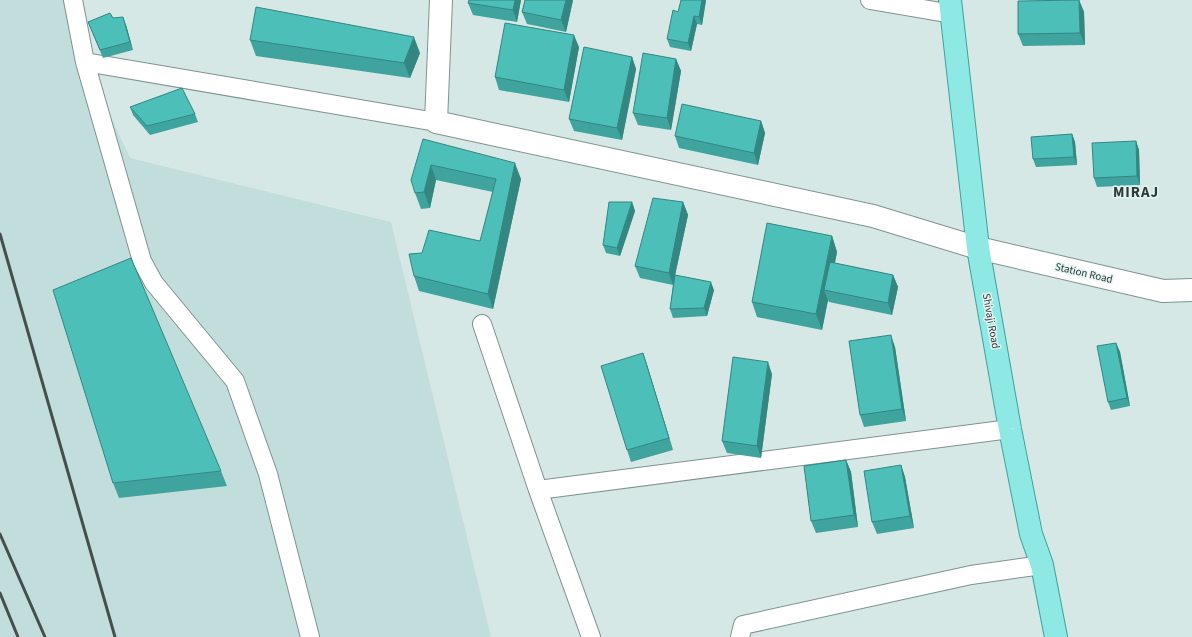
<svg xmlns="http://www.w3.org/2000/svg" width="1192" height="637" font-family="'Source Sans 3',sans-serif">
<rect width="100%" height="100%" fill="#d5e8e6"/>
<path fill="#c2dedc" d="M0 0H69L85 62 130 158 391 222 491 637H0Z"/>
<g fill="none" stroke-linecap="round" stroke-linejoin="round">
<defs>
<path id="street" d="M73 0 85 62 436 122
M870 0 952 14
M85 62 142 261 154 283 235 381 268 474 310 637
M482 324 538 490
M591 637 538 490 1010 429
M740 637 743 625 971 575 1042 565"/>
<path id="secondary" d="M441 0 436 122 873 216 978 248 1163 291 1192 290"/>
<path id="primary" d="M950 0 978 248 1010 429 1031 534 1042 565 1056 637"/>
</defs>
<use href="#street" stroke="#809290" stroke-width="20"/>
<use href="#secondary" stroke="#809290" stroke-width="24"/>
<use href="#primary" stroke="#3ca19c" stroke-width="24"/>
<use href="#street" stroke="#fff" stroke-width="18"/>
<use href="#secondary" stroke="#fff" stroke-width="22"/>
<use href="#primary" stroke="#8ee9e4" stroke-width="22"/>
<path stroke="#454f4d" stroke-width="3" d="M0 234 115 637
M0 534 45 637
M0 593 18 637"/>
</g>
<path fill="#40a49e" d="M521 0 517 22 473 15 468 3Z
M525 0H573L566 32 527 24 522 12Z
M706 0 702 25 697 24 691 51 670 47 667 39 678 12Z
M1079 0 1084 12 1085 45 1023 46 1018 34Z
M113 18 126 25 133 50 103 58 88 22Z
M250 40 420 53 410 78 256 56Z
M579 47 569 102 499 90 495 77Z
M632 57 636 69 622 140 574 131 569 119Z
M676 59 681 71 671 130 638 125 633 113Z
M130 107 195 114 198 122 150 135 133 115Z
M761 121 765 133 758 165 679 148 675 136Z
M1072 134 1075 142 1077 165 1036 167 1033 159Z
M423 139 521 179 493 309 419 291 414 276 422 253 480 241 493 192 436 180 430 208 421 209 415 193Z
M1136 141 1139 150 1140 185 1097 187 1094 178Z
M632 202 635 211 620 256 606 253 603 245Z
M683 202 688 215 675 275 714 290 707 316 673 318 670 309 673 285 640 278 635 266Z
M832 236 837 252 835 263 893 275 898 287 892 315 829 302 828 300 822 330 757 317 752 302Z
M1116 343 1120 352 1130 406 1111 410 1108 402Z
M895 347 906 421 864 427 860 415Z
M643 353 647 365 673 450 631 462 627 450Z
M772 374 761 458 727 453 722 441Z
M846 460 851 472 858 527 816 533 811 521Z
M901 465 905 477 914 528 877 534 872 522Z
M221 471 227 486 119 498 113 483Z"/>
<path fill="#348681" d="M515 0H521L517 22 513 10Z
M566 0H573L566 32 561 20Z
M702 0H706L702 25 699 17Z
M1079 0 1084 12 1085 45 1080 33Z
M694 16 697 24 691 51 688 43Z
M123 17 126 25 133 50 130 42Z
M574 35 579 47 569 102 564 90Z
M414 37 420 53 410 78 404 63Z
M632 57 636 69 622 140 617 128Z
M676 59 681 71 671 130 667 118Z
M761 121 765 133 758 165 754 153Z
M1072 134 1075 142 1077 165 1074 157Z
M1136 141 1139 150 1140 185 1137 176Z
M515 163 521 179 493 309 488 294Z
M431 165 436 180 430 208 424 192Z
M632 202 635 211 620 256 617 248Z
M683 202 688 215 673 285 669 273Z
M832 236 837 252 829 291 824 290 828 300 822 330 816 314Z
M893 275 898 287 892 315 888 303Z
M711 282 714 290 707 316 704 308Z
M891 335 895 347 906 421 902 409Z
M1116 343 1120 352 1130 406 1127 398Z
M643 353 647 365 673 450 669 438Z
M768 362 772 374 761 458 757 446Z
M846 460 851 472 858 527 854 515Z
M901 465 905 477 914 528 910 516Z"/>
<path fill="#4bbfb8" stroke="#348681" d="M469 0H515L513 10 468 3Z
M525 0H566L561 20 522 12Z
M681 0H702L699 17 694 16 688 43 667 39 673 10 678 12Z
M1079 0 1080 33 1018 34V1Z
M256 7 414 37 404 63 250 40Z
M110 13 113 18 123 17 130 42 100 50 88 22Z
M505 23 574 35 564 90 495 77Z
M584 47 632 57 617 128 569 119Z
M643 53 676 59 667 118 633 113Z
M182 88 195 114 147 126 130 107Z
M682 104 761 121 754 153 675 136Z
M1072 134 1074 157 1033 159 1031 137Z
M423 139 515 163 488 294 414 276 409 254 422 253 429 230 480 241 496 179 431 165 424 192 415 193 411 180Z
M1136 141 1137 176 1094 178 1092 143Z
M653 198 683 202 669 273 635 266Z
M609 202H632L617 248 603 245Z
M767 223 832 236 816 314 752 302Z
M131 258 221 471 113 483 53 290Z
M830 262 893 275 888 303 824 290Z
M675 275 711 282 704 308 670 309Z
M891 335 902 409 860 415 849 341Z
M1116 343 1127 398 1108 402 1097 346Z
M643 353 669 438 627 450 601 366Z
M733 357 768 362 757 446 722 441Z
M846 460 854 515 811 521 804 466Z
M901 465 910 516 872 522 864 471Z"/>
<g text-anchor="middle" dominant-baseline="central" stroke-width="3" stroke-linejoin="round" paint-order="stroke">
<g font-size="11" fill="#303837" stroke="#e2f5f3">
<text transform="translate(1084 273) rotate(13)">Station Road</text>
<text transform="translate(991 321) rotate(80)">Shivaji Road</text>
</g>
<g font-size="15" font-weight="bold" letter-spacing="1" fill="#303837" stroke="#e2f5f3">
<text x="1136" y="192">MIRAJ</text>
</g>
</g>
</svg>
